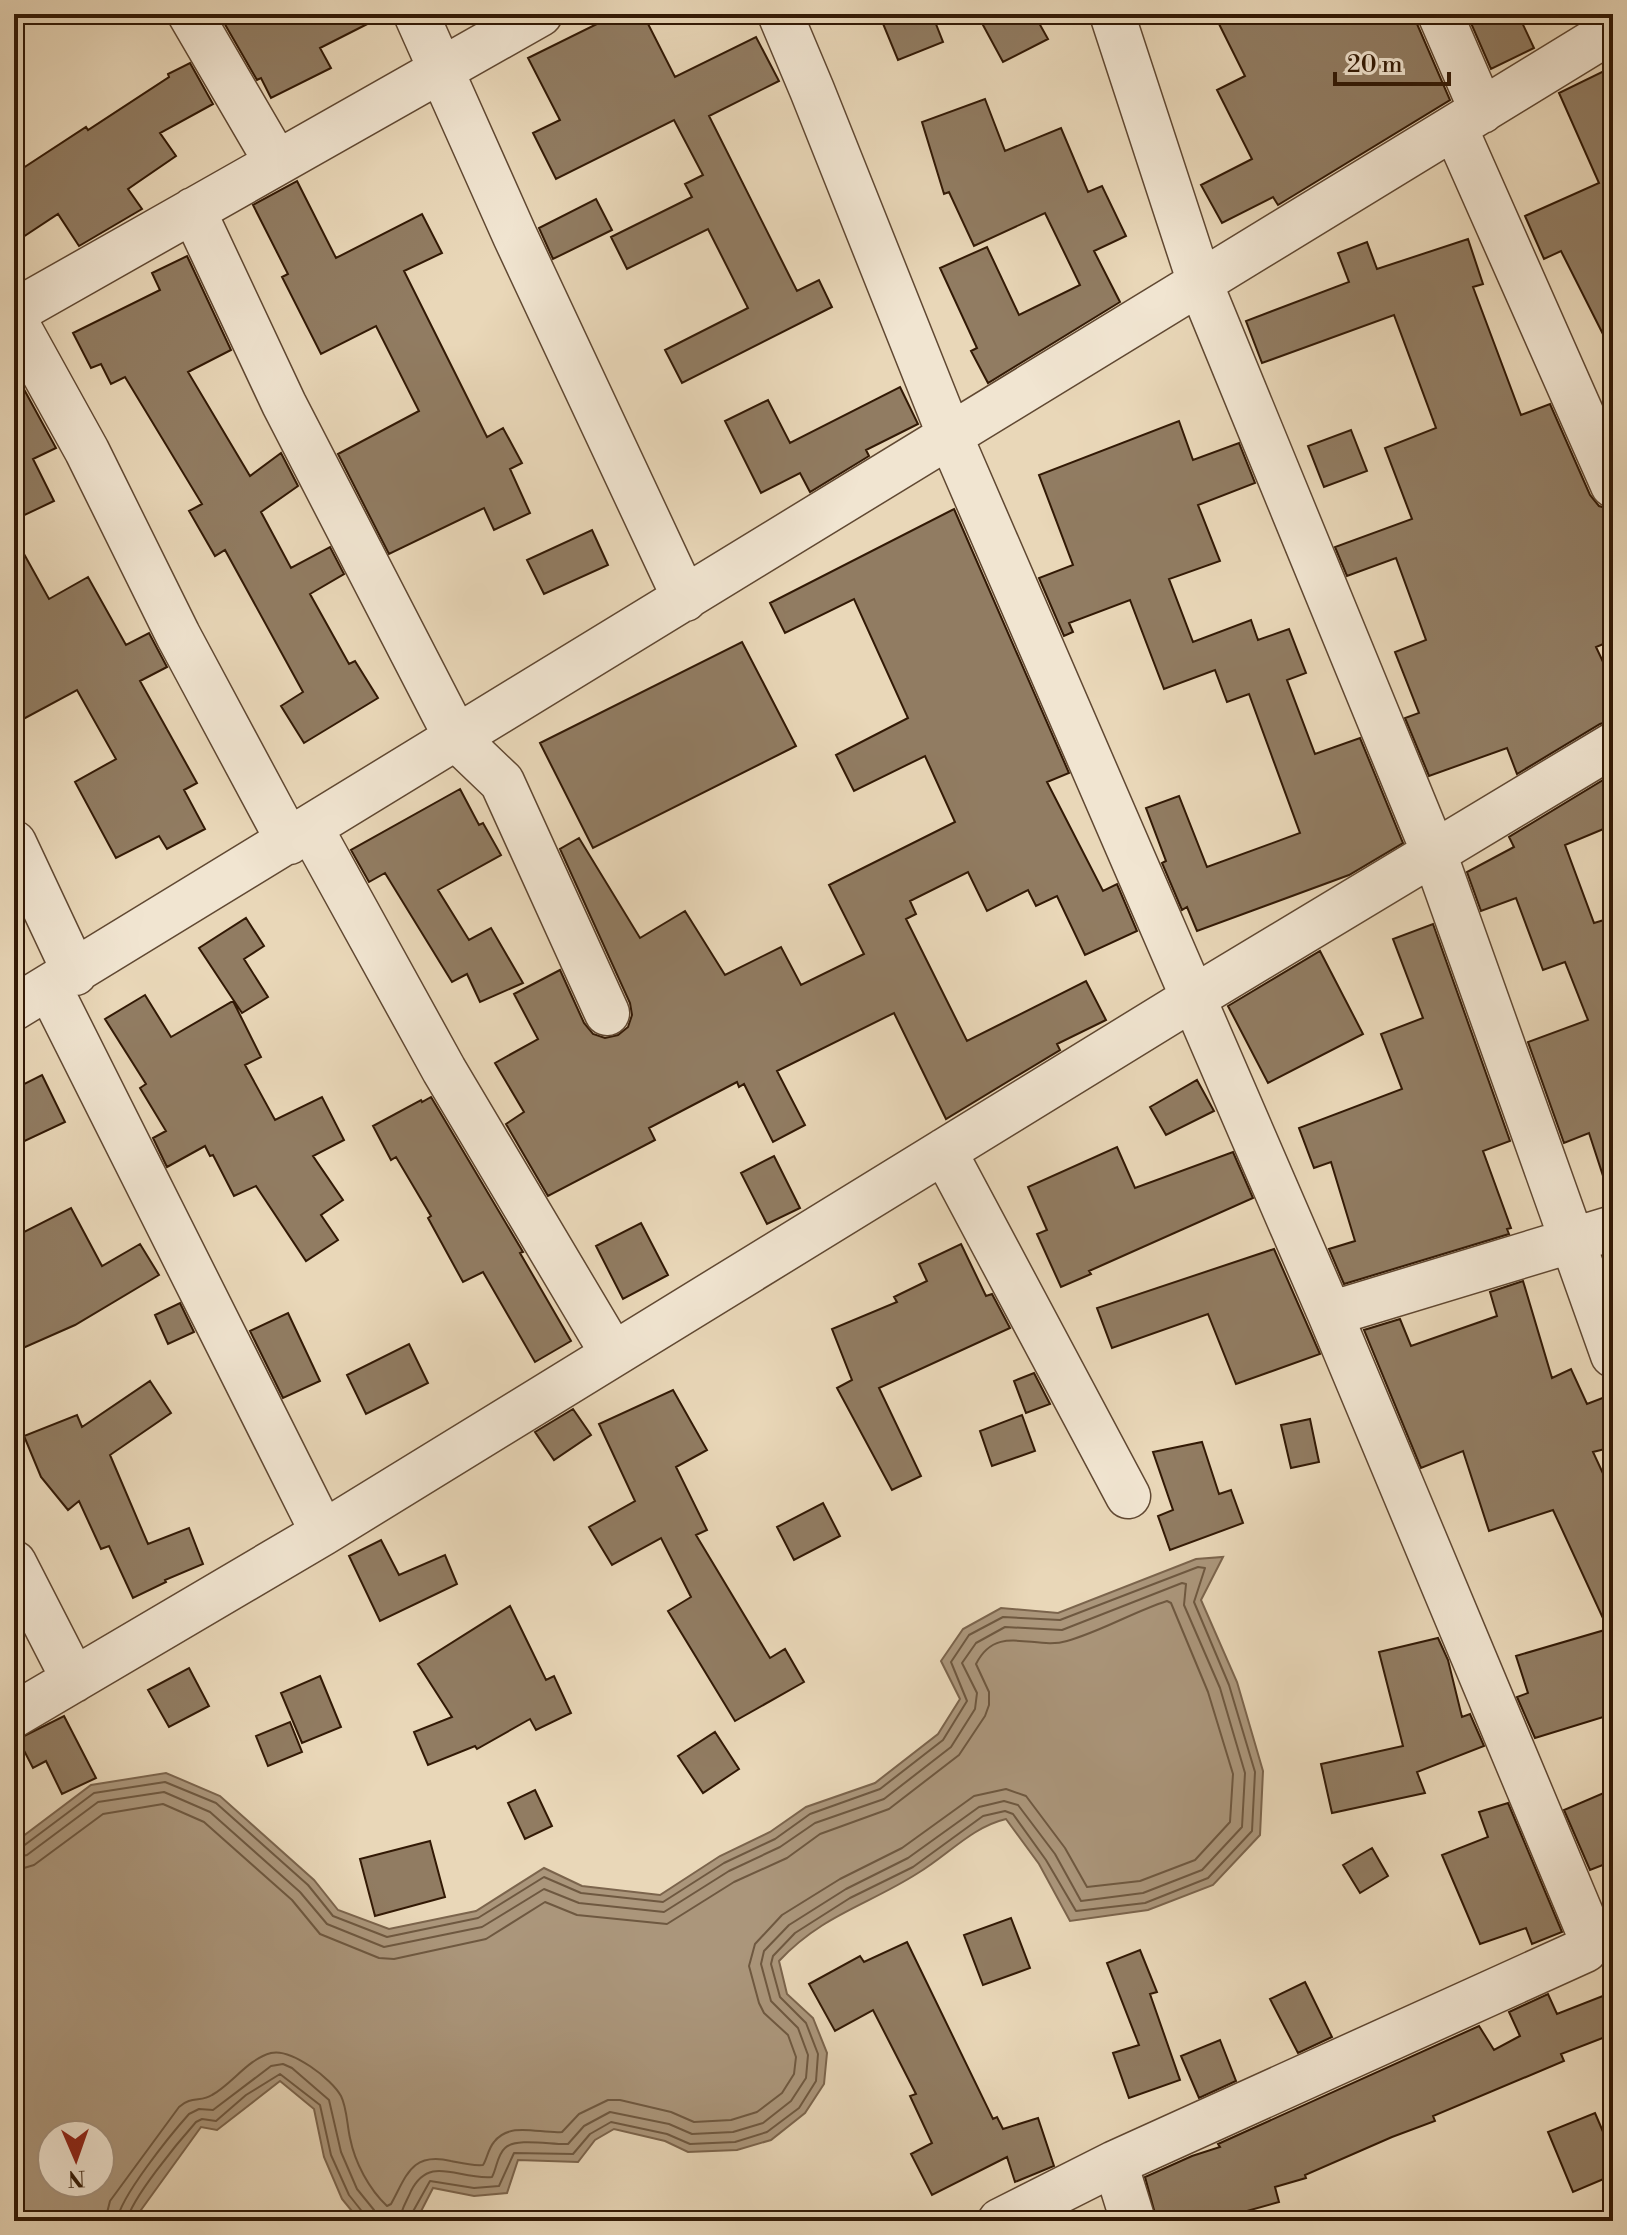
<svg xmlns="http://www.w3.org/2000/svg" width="1627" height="2235" font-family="'Libre Bodoni',serif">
<rect width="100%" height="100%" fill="#e9d7b8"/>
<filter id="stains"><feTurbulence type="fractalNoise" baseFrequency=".0025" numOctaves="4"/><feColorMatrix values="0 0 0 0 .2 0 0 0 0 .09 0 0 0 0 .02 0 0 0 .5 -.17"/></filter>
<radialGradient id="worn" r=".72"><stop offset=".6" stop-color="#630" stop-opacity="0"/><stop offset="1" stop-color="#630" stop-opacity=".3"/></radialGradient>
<path fill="#ab967b" stroke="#7b644c" stroke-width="2" fill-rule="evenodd" d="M1223 1557 1201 1600 1237 1682 1263 1771 1260 1835 1213 1885 1148 1910 1070 1921 1039 1864 1006 1819C972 1827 948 1855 918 1873 868 1905 822 1915 779 1961L787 1994 813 2018 827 2053 824 2084 805 2113 771 2140 737 2150 688 2152 665 2141 614 2129 595 2140 578 2162 518 2160 507 2193 474 2196 433 2188 416 2221H360L342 2199 324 2157 314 2109 280 2081 217 2130 201 2127 133 2221H14V1843L91 1785 166 1773 220 1796 314 1880 338 1910 389 1929 476 1911 544 1868 582 1886 660 1895 720 1856 770 1832 806 1807 875 1783 938 1734 960 1699 941 1661 963 1629 1001 1608 1058 1613 1196 1559ZM52 2135H100V2183H52Z"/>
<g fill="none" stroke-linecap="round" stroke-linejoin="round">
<path stroke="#6e5840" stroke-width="2" d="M14 1848 22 1847 94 1793 165 1782 216 1803 308 1885 333 1916 387 1937 478 1918 544 1877 581 1893 663 1902 724 1863 775 1839 810 1814 880 1789 943 1740 967 1701 951 1662 969 1635 1003 1617 1060 1620 1198 1567 1205 1568 1194 1602 1229 1685 1255 1772 1252 1831 1208 1878 1145 1903 1076 1911 1046 1860 1013 1814 1005 1811 983 1816 913 1867 850 1898 795 1933 773 1956 771 1964 780 1997 806 2023 818 2054 816 2081 799 2108 767 2132 735 2142 690 2144 667 2134 611 2122 590 2134 573 2154 514 2153 499 2186 474 2188 430 2181 411 2215 410 2221
M14 1858 27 1855 98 1802 164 1792 210 1812 300 1892 327 1924 384 1947 482 1927 544 1889 579 1903 664 1912 729 1871 780 1847 815 1823 884 1799 951 1747 975 1709 977 1693 962 1663 976 1643 1005 1627 1062 1630 1182 1583 1186 1584 1184 1605 1220 1688 1245 1773 1242 1827 1202 1870 1143 1893 1081 1901 1055 1854 1018 1805 1004 1801 979 1807 908 1858 846 1889 789 1925 764 1951 761 1964 771 2001 798 2028 808 2055 806 2078 791 2101 763 2123 733 2132 692 2134 669 2124 610 2112 584 2126 568 2144C552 2145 516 2137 505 2148 497 2155 497 2168 492 2177 458 2180 430 2154 411 2191 407 2201 400 2210 400 2221
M14 1871 34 1865 103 1814 163 1804 204 1822 292 1900 320 1934 379 1958 394 1959 486 1939 545 1902 577 1915 667 1924 734 1882 787 1858 820 1834 889 1809 959 1755 985 1716 989 1705V1692L976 1664C997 1622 1035 1651 1067 1641 1102 1631 1133 1612 1167 1601L1171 1603 1208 1692 1233 1774 1230 1822 1195 1860 1140 1881 1087 1887 1065 1848 1026 1796 1006 1789 974 1796 902 1848 840 1879 782 1915 755 1944 749 1966 759 2003 764 2013 788 2035 796 2057 794 2074 782 2093 757 2112 731 2120 694 2122 671 2112 620 2100H608L579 2114 562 2132C540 2134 510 2121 494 2142 488 2149 487 2159 483 2165 472 2166 461 2163 451 2161 411 2152 407 2175 391 2204L387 2206C369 2189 355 2163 350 2138 347 2125 347 2108 341 2096 332 2079 291 2048 271 2053 248 2059 232 2084 212 2095 201 2102 191 2096 179 2107L110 2201 105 2221
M117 2221C119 2198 172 2133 189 2114L199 2109 213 2110 271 2066 283 2064 292 2068 329 2100 341 2152 357 2189 374 2210 376 2221
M127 2221C130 2200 180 2140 196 2122L202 2119 216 2121 246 2095 280 2074 320 2105 331 2155 349 2195 364 2214 366 2221"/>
</g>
<path fill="#917c62" stroke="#321905" stroke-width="2" d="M219 14H387L320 48 331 68 271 98 261 78 257 80Z
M617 14H643L675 77 756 37 779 81 709 116 797 291 819 280 832 307 682 383 665 350 748 308 708 229 627 269 611 237 692 197 685 184 703 175 674 120 556 179 533 133 560 120 528 58Z
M879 14H932L943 42 898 60Z
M977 14H1034L1048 39 1003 62Z
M1214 14H1415L1417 24 1450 100 1278 205 1273 197 1222 223 1201 185 1252 159 1217 90 1245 76Z
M1467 14H1518L1534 48 1491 69Z
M190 63 213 104 160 133 176 156 128 189 142 209 79 246 58 214 14 243V174L86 127 88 130 169 77 168 74Z
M1606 70 1613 86V354L1561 251 1544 259 1525 216 1599 183 1559 93Z
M985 99 1005 151 1061 128 1088 192 1102 186 1126 236 1094 251 1120 302 988 383 971 351 977 348 940 268 987 247 1019 315 1080 285 1045 213 974 246 949 192 944 194 922 122Z
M297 181 336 258 422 214 442 253 404 271 487 437 503 428 522 463 510 469 530 513 494 530 484 508 389 554 338 454 419 411 376 326 321 354 282 277 288 274 253 205Z
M596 199 612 230 553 259 539 228Z
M1468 239 1483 284 1473 287 1521 415 1550 404 1590 495 1599 506 1613 510V640L1596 647 1613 683V720L1600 724 1517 774 1507 748 1429 776 1405 718 1419 713 1395 652 1426 640 1396 558 1347 576 1335 547 1412 519 1385 448 1436 428 1394 315 1262 363 1246 321 1349 282 1338 253 1367 242 1377 269Z
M187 256 231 350 188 372 250 476 281 453 298 486 261 512 291 568 330 547 344 574 310 594 349 664 355 661 378 698 304 743 281 706 303 692 225 550 215 556 189 511 202 504 125 377 111 384 101 364 91 368 73 333 160 290 152 273Z
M14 371 56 448 33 459 54 501 14 520Z
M900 387 918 424 866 450 869 456 810 492 800 473 761 493 725 421 768 400 790 443Z
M1179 421 1193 460 1239 443 1255 483 1198 505 1220 561 1169 579 1193 642 1251 620 1258 640 1289 629 1306 673 1287 680 1315 754 1360 738 1403 843 1349 875 1197 931 1187 907 1182 910 1162 863 1166 861 1146 808 1179 796 1207 867 1300 833 1249 694 1227 702 1215 670 1164 689 1130 600 1069 623 1073 632 1064 636 1039 578 1073 565 1039 475Z
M1351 430 1367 471 1324 487 1308 446Z
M954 509 1069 773 1047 782 1103 891 1117 884 1137 931 1085 955 1057 896 1036 906 1028 890 987 911 968 872 910 901 916 914 906 919 967 1041 1086 981 1106 1020 1057 1044 1060 1050 946 1119 894 1013 777 1071 805 1125 773 1142 744 1084 739 1087 737 1082 649 1128 655 1140 548 1196 506 1124 524 1112 495 1063 538 1039 514 994 560 970 584 1023 593 1034 605 1038 618 1035 628 1027 632 1015 630 1003 560 849 579 838 640 938 685 911 725 975 781 947 801 985 864 954 829 885 955 822 925 756 854 791 836 755 908 718 854 599 785 633 770 603Z
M592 530 608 565 544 594 527 560Z
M14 536 49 599 88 577 126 645 149 633 167 667 140 681 197 783 184 790 205 829 167 849 159 836 116 858 75 782 116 759 77 690 14 724Z
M742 642 796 746 593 848 540 743Z
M1613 774V825L1565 845 1594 923 1604 920 1613 943V1187L1607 1188 1589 1133 1564 1143 1528 1042 1588 1020 1565 962 1543 970 1516 898 1481 911 1467 872 1514 847 1509 837Z
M460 789 479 825 483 823 501 855 438 890 469 940 491 928 523 983 480 1002 467 974 452 982 385 873 369 882 351 850Z
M246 918 264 946 244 959 268 997 242 1013 199 948Z
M1433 924 1510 1141 1483 1151 1511 1228 1507 1229 1509 1234 1344 1284 1329 1249 1355 1241 1331 1162 1314 1168 1299 1128 1402 1089 1381 1034 1423 1018 1393 939Z
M1320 951 1363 1034 1268 1083 1228 1006Z
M145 995 171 1037 233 1001 261 1057 245 1065 275 1120 322 1097 344 1140 313 1156 343 1200 321 1215 338 1240 306 1261 256 1186 234 1196 213 1155 210 1156 205 1146 167 1167 153 1138 166 1131 140 1088 146 1084 105 1019Z
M42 1075 65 1122 14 1146V1089Z
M1197 1080 1214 1111 1166 1135 1150 1107Z
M431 1097 523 1252 520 1253 571 1341 535 1362 483 1272 463 1282 428 1218 431 1216 396 1157 391 1160 373 1126 421 1100 422 1102Z
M1117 1147 1135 1188 1233 1152 1253 1198 1089 1271 1091 1274 1061 1287 1037 1234 1047 1230 1028 1187Z
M774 1156 800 1208 767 1224 741 1173Z
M71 1208 102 1266 140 1244 159 1275 75 1325 14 1352V1237Z
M641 1223 668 1275 623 1299 596 1246Z
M961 1244 986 1296 992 1294 1010 1328 879 1388 921 1476 892 1490 837 1388 852 1380 832 1329 897 1302 894 1297 927 1281 919 1264Z
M1274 1249 1320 1354 1236 1384 1208 1314 1112 1348 1097 1308Z
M1523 1281 1552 1378 1571 1369 1587 1404 1613 1394V1447L1593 1452 1613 1495V1714L1535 1738 1517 1697 1528 1693 1516 1656 1608 1629 1553 1510 1489 1531 1463 1451 1421 1468 1364 1330 1400 1319 1411 1346 1497 1316 1490 1292Z
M180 1303 194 1332 168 1344 155 1315Z
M288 1313 320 1381 283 1398 250 1331Z
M409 1344 428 1383 366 1414 347 1375Z
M1034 1373 1050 1404 1026 1413 1014 1381Z
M150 1381 171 1413 110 1455 148 1544 189 1528 203 1564 165 1580 166 1582 133 1598 109 1546 101 1549 79 1501 68 1510 41 1477 24 1436 77 1415 82 1427Z
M673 1390 707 1450 676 1467 707 1530 696 1535 770 1658 785 1649 804 1682 735 1721 668 1611 691 1597 661 1538 612 1565 589 1527 635 1501 599 1424Z
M573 1409 591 1435 554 1460 535 1432Z
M1022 1415 1035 1451 992 1466 980 1431Z
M1310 1419 1319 1462 1291 1468 1281 1425Z
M1202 1442 1219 1494 1231 1490 1243 1523 1170 1550 1158 1516 1173 1510 1153 1452Z
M823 1503 840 1536 794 1560 777 1527Z
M381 1540 399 1575 445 1555 457 1584 380 1621 349 1556Z
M510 1606 546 1680 554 1676 571 1713 536 1730 530 1719 477 1749 475 1746 428 1765 414 1732 452 1717 418 1664Z
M1438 1638 1448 1660 1462 1717 1470 1714 1484 1746 1417 1772 1425 1793 1332 1813 1321 1764 1403 1746 1379 1652Z
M189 1668 209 1706 169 1727 148 1690Z
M320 1676 341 1727 302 1743 281 1693Z
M64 1716 96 1778 62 1794 46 1761 33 1768 18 1739Z
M290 1722 302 1752 268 1766 256 1736Z
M715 1732 739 1769 703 1793 678 1756Z
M1613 1789V1861L1590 1870 1564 1810Z
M535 1790 552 1826 525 1839 508 1803Z
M1508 1803 1562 1932 1532 1944 1526 1928 1480 1944 1442 1855 1488 1837 1479 1812Z
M430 1841 445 1897 375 1916 360 1859Z
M1372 1848 1388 1876 1360 1893 1343 1865Z
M1011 1918 1030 1968 983 1985 964 1935Z
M907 1942 993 2119 997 2117 1003 2129 1038 2118 1054 2166 1015 2182 1007 2157 932 2195 911 2154 932 2143 910 2096 916 2094 873 2010 835 2031 809 1984 860 1956 864 1962Z
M1140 1950 1157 1992 1150 1994 1180 2080 1129 2098 1113 2053 1139 2045 1107 1963Z
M1305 1982 1332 2037 1298 2053 1270 1999Z
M1613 1992V2034L1561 2054 1564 2061 1433 2116 1435 2121 1392 2137 1305 2175 1306 2178 1275 2187 1279 2202 1211 2221H1157L1145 2177 1192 2156 1220 2147 1218 2144 1479 2026 1494 2050 1520 2036 1509 2012 1548 1994 1557 2014Z
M1220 2040 1236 2081 1199 2098 1181 2056Z
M1595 2113 1613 2155V2175L1573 2192 1548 2132Z"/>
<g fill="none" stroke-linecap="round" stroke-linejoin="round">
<defs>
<path id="minor" d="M190 14 277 163
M416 14 515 236 685 599
M780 14 812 90 950 436 1330 1314 1589 1933V1942L1585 1950 1115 2163 1000 2221
M1112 14 1200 283 1434 853 1613 1355
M1440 14 1482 111
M1455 128 1613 485
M193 210 284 404 457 739 502 782 607 1013
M14 312 540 14
M14 319 87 451 178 635 289 842
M311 829 444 1070 613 1354
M14 843 75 973
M49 987 323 1533
M14 1008 1613 30
M944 1151 1128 1496
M1330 1314 1613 1228
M14 1563 74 1680
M14 1715 323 1533 1193 998 1613 745
M1115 2163 1133 2221"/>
</defs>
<use href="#minor" stroke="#604832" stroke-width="47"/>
<use href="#minor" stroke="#f1e5d1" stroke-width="44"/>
</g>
<rect width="1627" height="2235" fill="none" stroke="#e9d7b8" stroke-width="48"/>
<rect x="16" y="16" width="1595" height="2203" fill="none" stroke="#321905" stroke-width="4"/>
<rect x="24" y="24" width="1579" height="2187" fill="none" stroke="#321905" stroke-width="2"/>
<g transform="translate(76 2159) rotate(178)"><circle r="38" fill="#f1e5d1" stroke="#a5937f" stroke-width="2"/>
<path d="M0-6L14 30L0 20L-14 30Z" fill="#8f2418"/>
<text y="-12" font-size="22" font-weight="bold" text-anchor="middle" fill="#321905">N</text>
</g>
<path d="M1335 72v12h114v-12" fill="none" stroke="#321905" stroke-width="4"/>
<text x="1347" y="72" font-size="24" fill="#321905" stroke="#f1e5d1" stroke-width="6" paint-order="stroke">20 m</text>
<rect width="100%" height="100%" filter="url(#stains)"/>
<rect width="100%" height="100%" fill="url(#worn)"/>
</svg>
